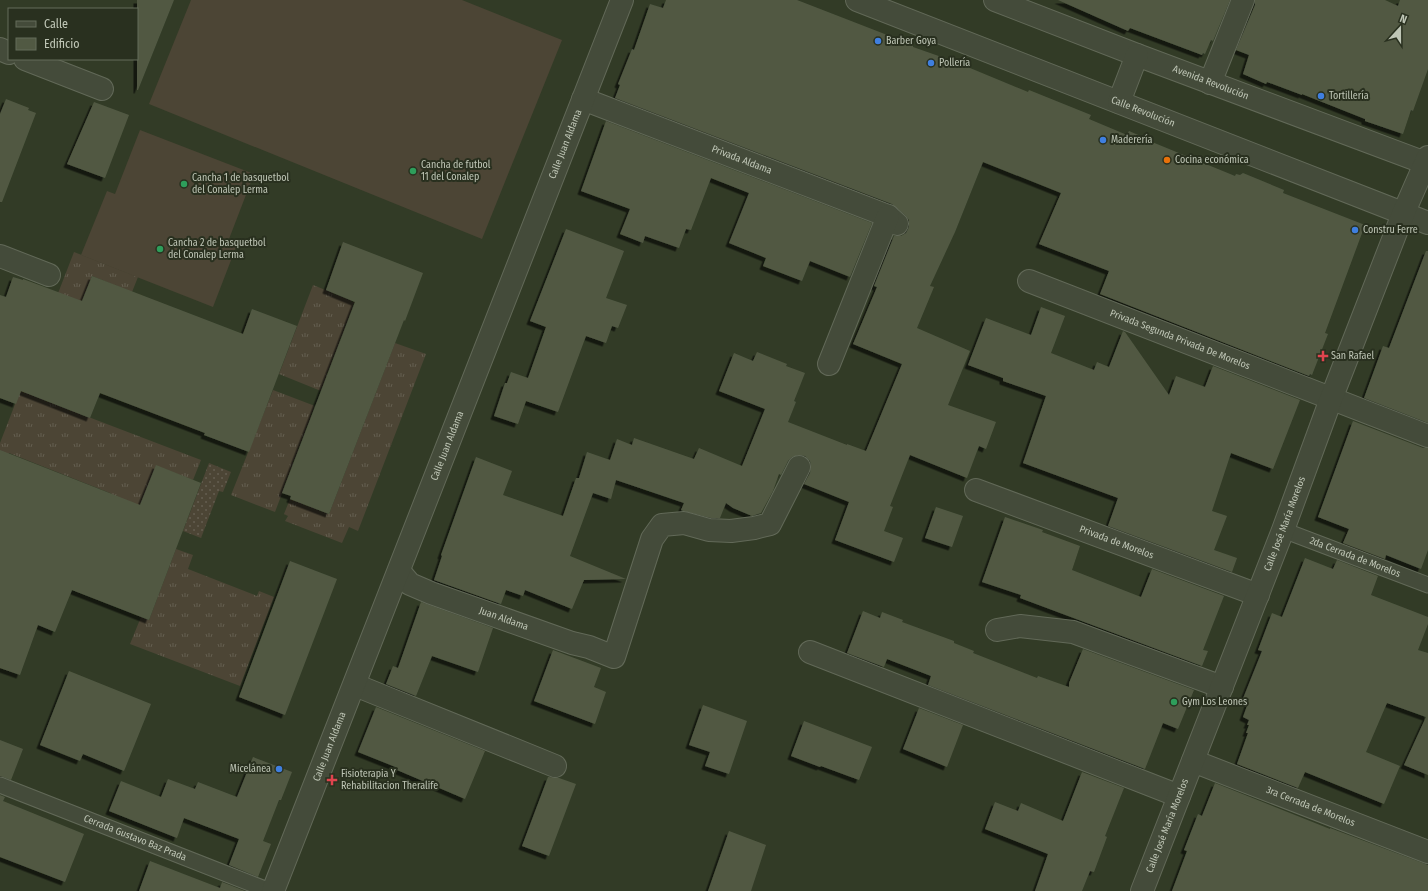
<svg xmlns="http://www.w3.org/2000/svg" width="1428" height="891" font-family="'Fira Sans Condensed',sans-serif">
<defs>
<pattern id="grass-tufts" width="24" height="20" patternUnits="userSpaceOnUse"><rect width="24" height="20" fill="#4c4535"/><path d="M3 7l-1-3M5 7V3M7 7l1-3M15 17l-1-3M17 17v-4M19 17l1-3" fill="none" stroke="#645e50"/></pattern>
<pattern id="garden-dots" width="8" height="8" patternUnits="userSpaceOnUse"><rect width="8" height="8" fill="#4c4535"/><path d="M2 2h.1M6 6h.1" fill="none" stroke="#645e50" stroke-width="1.8" stroke-linecap="round"/></pattern>
<filter id="shadow"><feDropShadow dx="-3.5" dy="3.5" stdDeviation="0" flood-color="#0009"/></filter>
</defs>
<rect width="100%" height="100%" fill="#323b26"/>
<path fill="url(#grass-tufts)" d="M74 252 138 277 132 292 92 276 44 400 201 460 193 480 156 466 137 513 110 493 9 453 0 474V443Z
M313 285 355 302 321 391 279 374Z
M395 343 426 354 358 531 349 527 342 543 285 521 288 516 284 514 290 499 329 514Z
M273 390 315 406 275 512 231 495Z
M176 549 193 555 188 569 257 596 259 591 274 597 240 686 130 644 141 617 149 620Z"/>
<path fill="url(#garden-dots)" d="M209 463 231 472 223 492 219 491 201 538 183 531Z"/>
<path fill="#4c4535" d="M191 0H462L562 40 482 239 149 104Z
M140 130 254 174 229 239 238 242 213 307 81 255 107 191 115 194Z"/>
<path fill="#515943" filter="url(#shadow)" d="M137 0H174L138 90H137Z
M666 0H797L913 45V47L970 67V68L1028 92 1029 90 1091 115 1089 119 1127 135 1129 131 1152 141V142L1235 176 1236 174 1240 175 1243 173 1284 190 1283 193 1365 225 1325 333 1328 334 1312 375 1310 374 1309 376 1100 294 1109 271 1039 244 1061 193 983 162 955 232 930 286 934 287 917 328 970 351 948 405 996 422 986 449 979 446 967 478 910 455 890 506 893 507 884 531 903 538 894 562 835 540 849 502 804 484 810 473 811 466 810 461 805 456 799 455 792 457 788 461 781 475 779 474 773 491 761 513 752 516 733 508 726 503 720 518H711L683 511 681 510 684 503 616 480 611 499 593 493 570 556 626 579 584 580 572 609 525 590 523 596 506 590 501 604 434 580 442 556 441 555 476 457 512 471 503 495 563 516 576 478H579L587 452 610 460 617 439 632 445 634 438 694 459 699 448 742 466 765 409 719 391 734 353 753 361 757 352 787 364 786 366 805 373 794 401 796 402 788 422 847 445V444L866 451 902 364 853 344 877 287 874 286 894 236H901L906 233 909 227V220L905 215 892 204 615 98 620 85 618 84 632 49 634 50 650 4 663 8Z
M1058 0H1230L1213 41 1211 40 1205 54 1203 53 1202 55 1130 28 1128 31Z
M1255 0H1385L1398 6 1400 0H1428V69L1413 111 1411 110 1403 134 1365 121V119L1302 94V95L1267 82 1266 84 1243 74 1249 55 1236 50 1255 5Z
M6 99 29 108 28 110 36 113 2 202H0V114Z
M94 102 129 115 105 178 67 164Z
M606 121 872 223 850 277 810 261 802 281 763 266 766 258 729 243 749 193 711 178 691 230 686 229 679 248 645 236 643 243 620 234 630 209 581 191Z
M566 229 624 251 606 298 627 305 618 328 612 326 606 343 586 336 558 412 526 401 518 424 494 416 505 383H507L511 372 528 378 546 327 530 321Z
M343 242 423 273 405 321 404 320 329 514 290 499 291 496 282 493 355 302 326 290Z
M1426 251H1428V423L1364 398 1383 346 1389 348Z
M92 276 243 334 252 309 297 326 249 452 204 435 205 433 100 393 90 418 21 391 16 404 0 398V295L6 297 13 277 23 280V279L82 301Z
M1041 307 1065 316 1051 353 1094 370 1097 362 1109 367 1123 331 1125 332 1169 395 1176 376 1205 387 1213 366 1300 400 1273 469 1231 453 1212 511 1227 516 1214 550 1237 558 1232 572 1108 526 1118 498 1023 463 1046 396 1003 381V378L968 365 986 318 1031 335Z
M1353 421 1423 448H1428V550L1421 569 1386 555 1385 559 1343 543 1349 529 1318 517Z
M0 450 140 505 156 465 201 483 149 620 72 590 55 632 38 625 20 675 0 668Z
M936 507 963 516 952 547 925 538Z
M1005 517 1043 530 1042 532 1080 546 1072 570 1141 597 1152 569 1224 596 1203 650 1208 651 1202 666 1020 598 1021 595 982 582Z
M1305 558 1333 569 1337 560 1378 576 1371 595 1428 617V624L1418 650 1428 653V775L1404 765 1426 717 1387 703 1366 752 1400 766 1384 804 1305 772 1298 788 1237 764 1248 733H1246L1249 725H1247L1249 720 1243 717 1248 703 1242 701 1262 651 1258 650 1272 613 1282 617Z
M290 561 337 579 285 715 239 697Z
M421 602 493 628 478 672 432 656 416 696 386 684 393 666 398 668Z
M863 611 880 618 882 612 903 620 902 622 954 641V643L974 651 973 653 1037 678 1038 676 1069 687V683L1083 649 1194 690 1178 729 1163 723 1145 769 928 685 931 676 887 659 884 667 847 653Z
M553 650 601 668 594 687 606 692 595 724 534 701Z
M69 671 151 704 124 771 83 754 80 761 40 745Z
M703 705 747 721 729 774 705 766 710 752 689 745Z
M376 707 485 751 465 799 397 770 398 768 358 752Z
M919 708 963 725 947 767 903 749Z
M804 721 872 747 859 780 821 766 820 767 791 756Z
M0 740 23 749 11 780 0 776Z
M253 757 292 772 281 800H279L263 841 271 844 258 877 229 865 239 839 184 818 177 838 109 811 121 781 161 797 168 779 195 789 198 782 237 797Z
M1082 772 1124 788 1105 836 1107 837 1094 872 1090 871 1082 891H1035L1048 854 985 829 995 802 1018 811 1021 803 1063 821Z
M548 777 559 778 576 784 549 856 522 846Z
M1215 783 1330 829V828L1428 865V891H1172L1187 851 1184 850 1198 814 1202 816Z
M0 795 5 797 3 801 84 834 65 882 0 857Z
M729 831 766 845 751 891H708Z
M150 861 220 888 222 882 245 891H139Z"/>
<g fill="none" stroke-linecap="round" stroke-linejoin="round">
<defs>
<g id="service">
<path id="s1" d="M1283 530 1428 585"/>
<path id="s2" d="M0 785 270 891"/>
</g>
<g id="minor">
<path id="s3" d="M857 0 1428 223"/>
<path id="s4" d="M995 0 1137 55 1428 164"/>
<path d="M0 49 9 53"/>
<path d="M25 59 102 89"/>
<path d="M1210 83 1243 0"/>
<path id="s5" d="M583 99 888 216 897 224"/>
<path d="M1119 102 1137 55"/>
<path d="M0 256 49 275"/>
<path id="s6" d="M1029 281 1428 436"/>
<path d="M829 364 888 216"/>
<path id="s7" d="M976 490 1258 595"/>
<path id="s8" d="M399 571 410 584 431 593 572 643 589 647 614 657 652 539 662 525 684 523 709 530 731 531 754 528 770 524 799 467"/>
<path d="M997 630 1020 626 1073 632 1222 687"/>
<path d="M810 652 1179 796"/>
<path d="M355 685 555 766"/>
<path id="s9" d="M1193 761 1428 852"/>
<path id="s10" d="M273 891 622 0"/>
<path id="s11" d="M1142 891 1283 530 1331 399 1403 214 1428 157"/>
</g>
</defs>
<use href="#service" stroke="#626958" stroke-width="17"/>
<use href="#minor" stroke="#626958" stroke-width="24"/>
<use href="#service" stroke="#444b3a" stroke-width="15"/>
<use href="#minor" stroke="#444b3a" stroke-width="22"/>
</g>
<g fill="#3f7fe0" stroke="#29301f" stroke-width="1.5">
<circle cx="878" cy="41" r="4"/>
<circle cx="931" cy="63" r="4"/>
<circle cx="1321" cy="96" r="4"/>
<circle cx="1103" cy="140" r="4"/>
<circle cx="1355" cy="230" r="4"/>
<circle cx="279" cy="769" r="4"/>
</g>
<circle fill="#e8710a" stroke="#29301f" stroke-width="1.5" cx="1167" cy="160" r="4"/>
<g fill="#2e9e5b" stroke="#29301f" stroke-width="1.5">
<circle cx="413" cy="171" r="4"/>
<circle cx="184" cy="184" r="4"/>
<circle cx="160" cy="249" r="4"/>
<circle cx="1174" cy="702" r="4"/>
</g>
<g fill="#e0444e" stroke="#29301f" stroke-width="1.5">
<path d="M1321 350h4v4h4v4h-4v4h-4v-4h-4v-4h4z"/>
<path d="M330 774h4v4h4v4h-4v4h-4v-4h-4v-4h4z"/>
</g>
<g text-anchor="middle" dominant-baseline="central" stroke-width="4" stroke-linejoin="round" paint-order="stroke">
<g font-size="10" fill="#bfc6b6" stroke="#29301f" text-anchor="start">
<text x="886" y="41">Barber Goya</text>
<text x="939" y="63">Pollería</text>
<text x="1329" y="96">Tortillería</text>
<text x="1111" y="140">Maderería</text>
<text x="1175" y="160">Cocina económica</text>
<text x="421" y="165">Cancha de futbol<tspan x="421" dy="12">11 del Conalep</tspan></text>
<text x="192" y="178">Cancha 1 de basquetbol<tspan x="192" dy="12">del Conalep Lerma</tspan></text>
<text x="1363" y="230">Constru Ferre</text>
<text x="168" y="243">Cancha 2 de basquetbol<tspan x="168" dy="12">del Conalep Lerma</tspan></text>
<text x="1331" y="356">San Rafael</text>
<text x="1182" y="702">Gym Los Leones</text>
<text x="271" y="769" text-anchor="end">Micelánea</text>
<text x="341" y="774">Fisioterapia Y<tspan x="341" dy="12">Rehabilitacion Theralife</tspan></text>
</g>
<g font-size="10" fill="#bfc6b6" stroke="#29301f">
<text stroke="none"><textPath href="#s4" startOffset="231">Avenida Revolución</textPath></text>
<text stroke="none"><textPath href="#s3" startOffset="307">Calle Revolución</textPath></text>
<text stroke="none"><textPath href="#s10" startOffset="802">Calle Juan Aldama</textPath></text>
<text stroke="none"><textPath href="#s5" startOffset="170">Privada Aldama</textPath></text>
<text stroke="none"><textPath href="#s6" startOffset="162">Privada Segunda Privada De Morelos</textPath></text>
<text stroke="none"><textPath href="#s10" startOffset="478">Calle Juan Aldama</textPath></text>
<text stroke="none"><textPath href="#s11" startOffset="394">Calle José María Morelos</textPath></text>
<text stroke="none"><textPath href="#s7" startOffset="150">Privada de Morelos</textPath></text>
<text stroke="none"><textPath href="#s1" startOffset="77">2da Cerrada de Morelos</textPath></text>
<text stroke="none"><textPath href="#s8" startOffset="117">Juan Aldama</textPath></text>
<text stroke="none"><textPath href="#s10" startOffset="155">Calle Juan Aldama</textPath></text>
<text stroke="none"><textPath href="#s9" startOffset="126">3ra Cerrada de Morelos</textPath></text>
<text stroke="none"><textPath href="#s11" startOffset="70">Calle José María Morelos</textPath></text>
<text stroke="none"><textPath href="#s2" startOffset="145">Cerrada Gustavo Baz Prada</textPath></text>
</g>
</g>
<rect x="8" y="8" width="130" height="52" fill="#29301f" stroke="#656c5b"/>
<rect x="16" y="21" width="20" height="6" fill="#444b3a" stroke="#656c5b"/>
<text x="44" y="28" font-size="12" fill="#bfc6b6">Calle</text>
<rect x="16" y="38" width="20" height="12" fill="#515943" stroke="#656c5b"/>
<text x="44" y="48" font-size="12" fill="#bfc6b6">Edificio</text>
<g transform="translate(1400 28) rotate(21)" stroke="#29301f" stroke-width="3" paint-order="stroke">
<path d="M0-3L7 15L0 10L-7 15Z" fill="#bfc6b6"/>
<text y="-6" font-size="11" font-weight="bold" text-anchor="middle" fill="#bfc6b6">N</text>
</g>
</svg>
